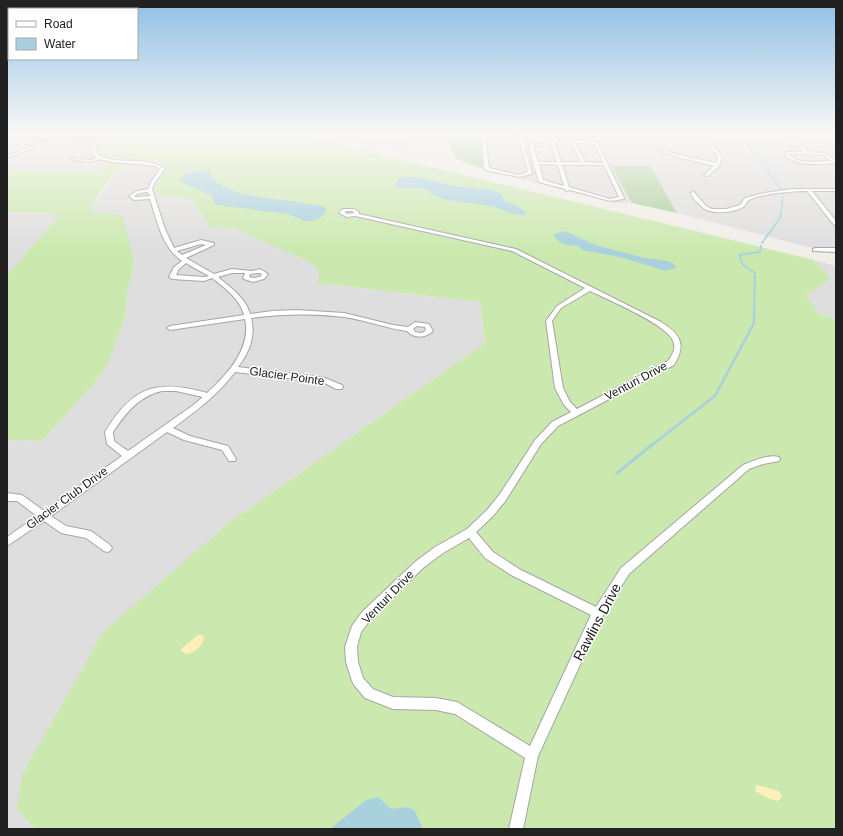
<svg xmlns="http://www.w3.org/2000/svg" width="843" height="836" font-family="Arial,sans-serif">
	<rect width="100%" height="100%" fill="#f1eee8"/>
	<g fill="#dfdede">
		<polygon points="7,134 113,134 102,142 101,155 116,159 97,172 7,170"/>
		<polygon points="448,134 525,136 525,134 705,134 722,153 744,153 739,144 836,145 836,254 677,213 650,166 611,166 632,203 614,203 482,169 481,136"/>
		<polygon points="135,161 162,163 165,168 160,177 157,195 191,199 209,226 234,228 312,263 319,272 318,283 480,302 485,343 230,522 17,810 35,829 7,829 7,440 42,441 96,381 109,360 126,314 127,293 88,211 122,165"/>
		<polygon points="7,212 54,213 56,220 7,275"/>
		<polygon points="814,260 836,266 836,318 819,314 806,295 830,279"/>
	</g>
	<polygon fill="#f1d9d8" points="705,134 836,134 836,145 739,144 744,153 722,153"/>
	<polygon fill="#eadae7" points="321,134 409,134 409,147 403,154"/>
	<path fill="#cbe9af" d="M 113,134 L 295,134 L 814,260 L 831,279 L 806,295 L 819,314 L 836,319 L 836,829 L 35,829 L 17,810 L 22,775 L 103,632 L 230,522 L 485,343 L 480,302 L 318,283 L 319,272 L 312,263 L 234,228 L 209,226 L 191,199 L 157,195 L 155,187 L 165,168 L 162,163 C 120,150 108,181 89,210 L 123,215 L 134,263 L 127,293 L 126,314 L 109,361 L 96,381 L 42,441 L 7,440 L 7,275 L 56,220 L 54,213 L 7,212 L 7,170 L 97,172 L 116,159 L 101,155 L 97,149 Z"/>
	<g fill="#abcf9d">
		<polygon points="448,135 481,135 483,169 457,159 448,142"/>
		<polygon points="611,166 650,166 677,213 632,203"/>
	</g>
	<g fill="#fdf0b9">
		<path d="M 198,635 L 203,635 C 206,644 195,652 187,654 L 180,651 L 182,648 Z"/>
		<polygon points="756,785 779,791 782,797 778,801 770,799 755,791"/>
	</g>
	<g fill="#a9d1dd">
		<polygon points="208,170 211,170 210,176 221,185 242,194 315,205 325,207 327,211 321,217 312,221 305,221 288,214 217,205 214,203 212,196 178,181 184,174"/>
		<path d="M 403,176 L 423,178 L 456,186 L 493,190 L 501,193 L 504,201 L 513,204 L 526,212 L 525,215 C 514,216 506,211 495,207 C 474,201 450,205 430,193 L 430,191 L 426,189 L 394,187 L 400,177 Z"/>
		<path d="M 565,231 L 595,245 L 645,258 L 668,261 L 674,264 L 676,268 L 665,271 L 624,258 L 588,251 L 582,250 L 579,246 C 570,246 556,244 554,234 Z"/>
		<polygon points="379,797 391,809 407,807 415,811 423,829 330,829 366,800"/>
	</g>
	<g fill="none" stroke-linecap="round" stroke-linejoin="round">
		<g stroke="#a9d1dd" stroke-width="1.5">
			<polyline points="782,134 791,144 747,145 782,190"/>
			<polyline points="7,144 40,134"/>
			<polyline points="781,212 784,193"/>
		</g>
		<g stroke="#a9d1dd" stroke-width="2">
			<polyline points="762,243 780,218 781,211"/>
			<polyline points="754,314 755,273 743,265 739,255 760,252 761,246"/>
		</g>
		<polyline stroke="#a9d1dd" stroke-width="2.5" points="652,445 715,396 754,323 754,313"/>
		<polyline stroke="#a9d1dd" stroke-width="3" points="617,473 653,444"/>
		<g stroke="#a5a5a5" stroke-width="2">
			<g id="minor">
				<path d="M 107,134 L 111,134 L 95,148 L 97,154 C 117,167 146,154 165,169 L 155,182 L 152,189 L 165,229 L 174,248 L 201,240 L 214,243 L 214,245 L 186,258 L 214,274 L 232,269 L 252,271 L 260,269 L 268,274 L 264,279 L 253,282 L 244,279 L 243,278 L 245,273 L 232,273 L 218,277 C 230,287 246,298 250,314 L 272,311 L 297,310 L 344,313 L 393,325 L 408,327 L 415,322 L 429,324 L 433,331 C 426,338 414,339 407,331 C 385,328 365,320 344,317 C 313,313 282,314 251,318 C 256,336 249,353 238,367 L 325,378 L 342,385 L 343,387 L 342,389 L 336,389 L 323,382 L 235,372 C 218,395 196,411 173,428 L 190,436 L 228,446 L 236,459 L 235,461 L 229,461 L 222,450 L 184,440 L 167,432 L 51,516 L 66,526 L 91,531 L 110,545 L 112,548 L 110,551 L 107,552 L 104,551 L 86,538 L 61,533 L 44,521 L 7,546 L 7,537 L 37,516 L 17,501 L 7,501 L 7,493 L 22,495 L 44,511 L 122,456 L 107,444 L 105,432 C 133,386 157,379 207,393 C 227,375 252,348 245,319 L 170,330 L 167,328 L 170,326 L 244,315 C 240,299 225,288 212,278 L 204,281 L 172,279 L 169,277 L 174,267 L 182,261 C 162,247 157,221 150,199 L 134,200 L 129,196 L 137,191 L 148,189 L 151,182 L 160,169 L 155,166 L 147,165 L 111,162 L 100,159 L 90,162 L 71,159 L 73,158 L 90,160 L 97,158 L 93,155 L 91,148 L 100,140 L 52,141 L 7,158 L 7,156 L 51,139 L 102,138 ZM 148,192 L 150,196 L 135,197 L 134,196 L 140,193 ZM 201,244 L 206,245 L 182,255 L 177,251 ZM 186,263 L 189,265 L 209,276 L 204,277 L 176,275 L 179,269 ZM 259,273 L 262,274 L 260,277 L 253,278 L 249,277 L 250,274 ZM 417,326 L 425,327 L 426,330 L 422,333 L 415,332 L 413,329 ZM 162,391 L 176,391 L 203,397 L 192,406 L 128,451 L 114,441 L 113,432 C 126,413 139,396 162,391 Z"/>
				<path d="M 567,134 L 571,134 L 574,140 L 597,142 L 624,198 L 624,199 L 610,201 L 570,190 L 566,191 L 565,189 L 539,182 L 533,163 L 529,145 L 531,144 L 552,143 L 555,139 L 570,140 ZM 556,141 L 571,142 L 581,162 L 561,162 L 555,144 ZM 575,143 L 595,144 L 603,163 L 585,162 ZM 551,145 L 557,162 L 538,162 L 533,146 ZM 539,164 L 558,165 L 564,186 L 543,180 ZM 562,165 L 604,165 L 619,197 L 610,199 L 569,187 Z"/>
				<polygon points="700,134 704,134 722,156 719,166 708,176 704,175 714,166 677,157 658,150 660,149 679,155 716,163 718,156"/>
				<path d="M 788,134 L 792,134 L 808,152 L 825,153 L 836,161 L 836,163 C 821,164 796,167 785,155 L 787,152 L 803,152 ZM 789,154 L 823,155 L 831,161 C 818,161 797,165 789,154 Z"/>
				<path d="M 482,135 L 522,136 L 532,174 L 519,177 L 485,170 L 484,167 ZM 485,137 L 519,138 L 528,172 L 519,175 L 489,168 Z"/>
				<path d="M 792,189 L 836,189 L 836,191 L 812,191 L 836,221 L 836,226 L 834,225 L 807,191 C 795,191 758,194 749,200 C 746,202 746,206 743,207 C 734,213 710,215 702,207 C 697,203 693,198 690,193 L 694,192 L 706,206 L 712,209 L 726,209 L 740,205 L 745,198 L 764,193 Z"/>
				<path d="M 343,209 L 354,209 L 359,212 L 359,214 L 516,249 L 661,322 C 680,334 687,344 674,365 L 558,426 L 541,444 L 506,500 L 493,516 L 476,532 L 493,552 L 519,569 L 596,607 L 621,568 L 743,465 C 754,461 768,454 779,457 L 780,459 L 779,461 L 763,464 L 749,469 L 629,574 L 602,617 L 538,756 L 523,829 L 509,829 L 525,758 L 455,714 L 436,710 L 393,709 L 365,698 L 354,685 L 352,681 L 346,662 L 345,647 L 352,626 L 362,612 L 415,562 L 435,547 L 467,529 L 487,510 L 500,494 L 535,440 L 552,422 L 571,412 L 564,405 L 555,388 L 546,321 L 557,306 L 585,288 L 512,251 L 355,216 L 347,217 L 339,213 ZM 346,211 L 353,211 L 354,213 L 348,214 L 345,213 ZM 590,291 C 607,299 665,324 672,339 C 677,347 673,354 668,361 L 577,409 L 570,402 L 563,388 L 552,321 L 561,308 ZM 469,538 L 485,558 L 511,575 L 591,615 L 530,746 L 457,702 L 436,698 L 393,697 L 373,689 L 363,678 L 358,662 L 357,647 L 361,632 L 370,620 L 423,568 L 443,553 Z"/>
				<polygon points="815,248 836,248 836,252 813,251 813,249"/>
			</g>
		</g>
		<use href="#minor" fill="#fff" fill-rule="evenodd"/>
	</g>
	<linearGradient id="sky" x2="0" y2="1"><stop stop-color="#8fc0e4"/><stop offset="0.53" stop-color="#f9f7f5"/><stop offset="1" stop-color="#f9f7f5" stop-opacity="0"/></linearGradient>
	<rect width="843" height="251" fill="url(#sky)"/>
	<g text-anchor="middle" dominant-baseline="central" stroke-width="3" stroke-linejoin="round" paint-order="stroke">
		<g font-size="12" fill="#212121" stroke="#fff">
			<text transform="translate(287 376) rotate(8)">Glacier Pointe</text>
			<text transform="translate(636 381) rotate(-28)">Venturi Drive</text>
			<text transform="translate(67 498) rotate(-36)">Glacier Club Drive</text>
			<text transform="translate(388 597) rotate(-46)">Venturi Drive</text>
		</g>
		<g font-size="14" fill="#212121" stroke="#fff">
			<text transform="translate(597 622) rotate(-62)">Rawlins Drive</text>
		</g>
	</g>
	<rect width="843" height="836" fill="none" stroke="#212121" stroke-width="16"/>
	<rect x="8" y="8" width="130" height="52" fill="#ffffff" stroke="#a6a6a6"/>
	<rect x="16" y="21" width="20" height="6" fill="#ffffff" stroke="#a6a6a6"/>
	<text x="44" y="28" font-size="12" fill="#212121">Road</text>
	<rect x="16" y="38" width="20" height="12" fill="#a9d1dd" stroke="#a6a6a6"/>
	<text x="44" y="48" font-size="12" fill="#212121">Water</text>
</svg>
